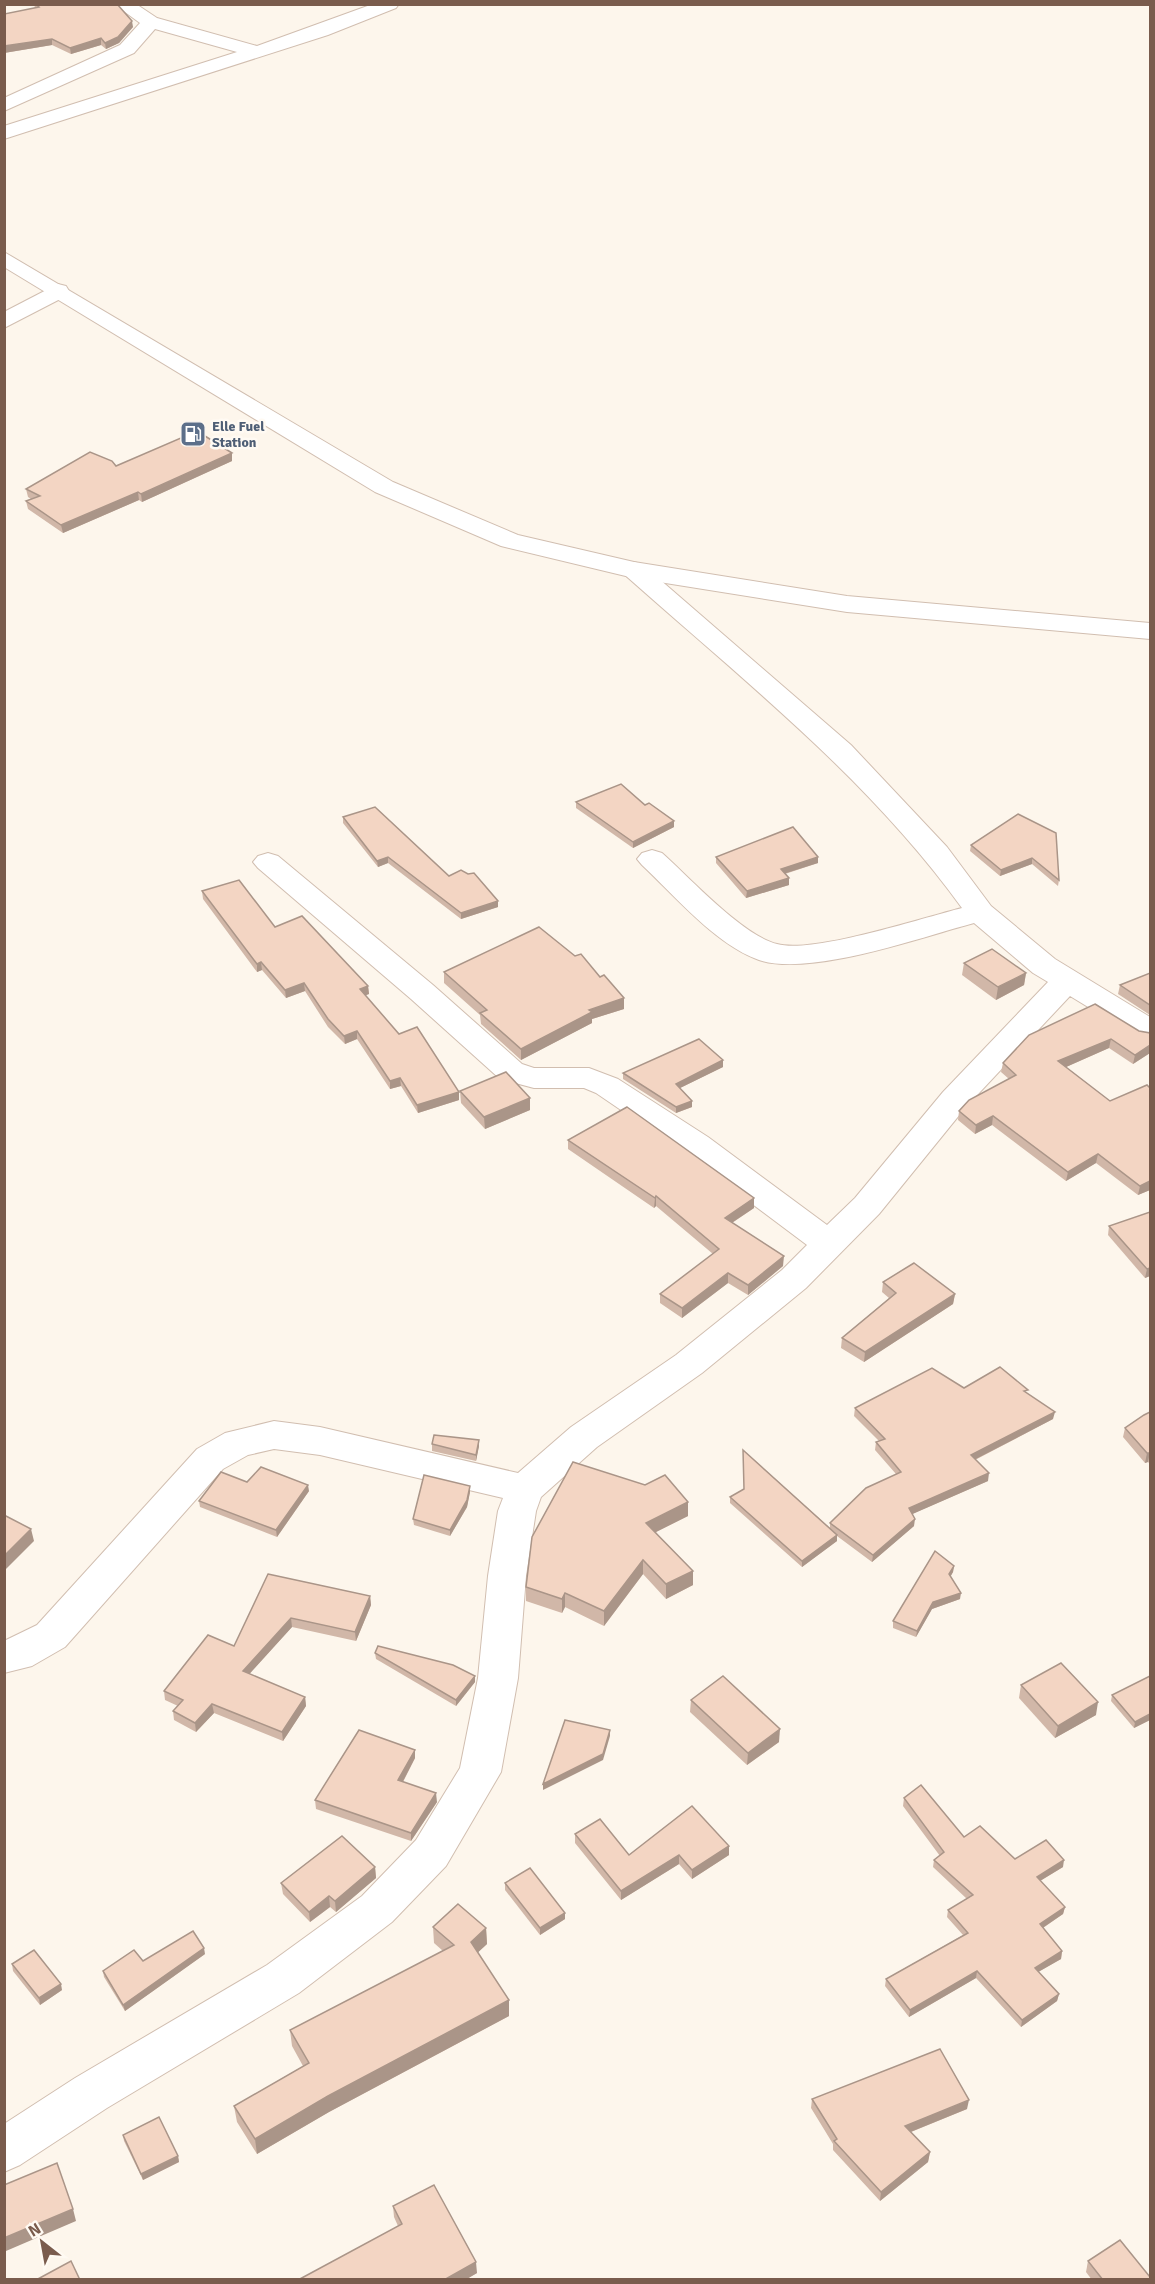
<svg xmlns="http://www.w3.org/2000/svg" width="1155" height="2284" font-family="Signika,sans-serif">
	<rect width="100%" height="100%" fill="#fdf6ec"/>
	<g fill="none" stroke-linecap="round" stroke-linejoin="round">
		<g stroke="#d1beb0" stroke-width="2">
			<g id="minor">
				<polygon points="114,4 136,4 157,18 257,46 373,4 399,4 396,8 328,35 4,139 4,126 237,52 155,29 134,53 4,111 4,98 120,45 140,23"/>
				<polygon points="58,284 66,286 69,291 66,296 4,328 4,312"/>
				<path d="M 634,562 L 643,565 L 851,745 L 947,847 L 991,906 L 1055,959 L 1150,1017 L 1150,1041 L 1139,1038 L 1070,996 L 965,1108 L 879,1214 L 806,1288 L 702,1373 L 597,1447 L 541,1497 L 536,1511 L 526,1576 L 518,1678 L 501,1772 L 446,1866 L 392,1922 L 299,1993 L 107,2108 L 20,2165 L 4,2172 L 4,2124 L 75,2078 L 267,1965 L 362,1896 L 416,1840 L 460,1768 L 478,1678 L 488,1576 L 498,1511 L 503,1498 L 320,1455 L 274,1449 L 248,1455 L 223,1469 L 65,1647 L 32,1666 L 4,1673 L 4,1641 L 37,1625 L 197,1449 L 225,1433 L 274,1421 L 320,1427 L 518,1473 L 571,1427 L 676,1355 L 782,1270 L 807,1245 L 684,1153 L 596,1093 L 584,1088 L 534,1088 L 500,1079 L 411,999 L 258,868 L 253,862 L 258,856 L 268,853 L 278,856 L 433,985 L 522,1064 L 534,1068 L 589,1068 L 618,1079 L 708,1137 L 827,1225 L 855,1198 L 943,1092 L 1048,982 L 1033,973 L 974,923 C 922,937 810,977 759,960 C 716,945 675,896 642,865 L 637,859 L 642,853 L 652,850 L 662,853 C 689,877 743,936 777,944 C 813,954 922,918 962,908 C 869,779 743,680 625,575 L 621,570 L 625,565 Z"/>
			</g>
		</g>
		<g stroke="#d1beb0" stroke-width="2">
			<polygon id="tertiary" points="4,252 393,482 518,535 634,562 847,596 1150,623 1150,639 847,612 634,578 501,546 375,492 4,267"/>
		</g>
		<use href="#minor" fill="#fff" fill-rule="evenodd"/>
		<use href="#tertiary" fill="#fff" fill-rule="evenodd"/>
	</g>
	<g fill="#d1b7a8">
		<polygon points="34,4 117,4 133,27 119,43 106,49 101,45 71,54 52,45 4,53 4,14 35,8"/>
		<polygon points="232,453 232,461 142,502 139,500 63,533 28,509 26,501 31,499 28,497 26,489 116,466"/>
		<polygon points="576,802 645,805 674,821 674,827 633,848 576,808"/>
		<polygon points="1018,814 1059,880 1058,886 1032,864 1000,876 970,851 971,845"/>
		<polygon points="343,817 449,876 498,901 498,907 461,919 388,863 378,867 343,823"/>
		<polygon points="716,857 818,857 818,863 785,874 789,878 789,885 746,898 716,863"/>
		<polygon points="202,891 275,927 368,986 369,994 365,995 399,1034 459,1100 418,1113 401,1086 390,1089 357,1039 345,1044 328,1027 305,991 286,998 262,970 257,972 203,899"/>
		<polygon points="964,963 1026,973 1024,985 996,1000 962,975"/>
		<polygon points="444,972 600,977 624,998 624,1009 592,1019 592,1023 521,1060 481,1024 480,1015 444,983"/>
		<polygon points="1150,973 1150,1015 1118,994 1120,985"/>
		<polygon points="1139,1031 1150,1033 1150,1053 1133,1064 1109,1048 1066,1067 1110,1101 1150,1088 1150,1190 1138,1195 1096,1163 1066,1181 992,1125 975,1134 958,1120 959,1111 1009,1079 1001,1072 1003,1063"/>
		<polygon points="723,1060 723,1067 680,1088 692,1101 692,1107 676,1113 623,1079 623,1073"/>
		<polygon points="460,1091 530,1110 485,1129 461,1103"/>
		<polygon points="568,1140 754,1208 732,1223 783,1266 748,1295 728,1283 682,1318 660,1303 660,1294 713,1254 656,1206 654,1208 568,1149"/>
		<polygon points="1150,1212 1150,1276 1145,1278 1108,1235 1109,1226"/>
		<polygon points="883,1282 955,1294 953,1304 864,1362 841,1348 842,1338 889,1298 882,1292"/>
		<polygon points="964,1388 1027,1393 1053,1419 975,1460 988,1481 912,1514 914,1526 872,1562 837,1536 837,1541 802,1567 730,1503 730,1497 744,1489 743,1450 830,1528 830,1523 896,1474 875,1450 876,1442 879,1441 854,1416 855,1408"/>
		<polygon points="1150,1412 1150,1464 1148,1462 1145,1463 1123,1437 1125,1428"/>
		<polygon points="479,1440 479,1446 476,1461 432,1451 432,1444"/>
		<polygon points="309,1491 277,1537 200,1507 199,1501"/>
		<polygon points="470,1492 467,1507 450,1536 414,1525 413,1519"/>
		<polygon points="688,1502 688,1516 656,1532 693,1585 666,1599 643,1574 604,1626 565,1607 562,1613 526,1601 526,1587"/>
		<polygon points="954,1566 953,1572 950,1577 960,1599 932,1609 916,1637 893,1628 893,1621"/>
		<polygon points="268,1574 370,1596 371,1605 356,1641 292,1627 249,1674 305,1697 306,1706 283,1741 214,1713 196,1732 174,1720 173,1711 178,1706 165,1700 164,1691 234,1646"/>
		<polygon points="375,1653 475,1676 475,1682 456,1706 376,1659"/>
		<polygon points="1150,1676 1150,1720 1134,1728 1111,1701 1112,1695"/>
		<polygon points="1021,1685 1096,1715 1055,1738 1019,1698"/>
		<polygon points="691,1700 779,1742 747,1765 690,1712"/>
		<polygon points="415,1750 415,1758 403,1782 437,1802 411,1841 316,1809 315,1800"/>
		<polygon points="904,1798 964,1837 1015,1859 1063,1867 1040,1881 1065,1907 1063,1914 1043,1928 1062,1951 1061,1959 1038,1972 1059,1994 1057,2001 1021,2027 976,1978 909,2017 885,1986 886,1979 963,1935 947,1917 948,1910 967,1899 933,1867 934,1860 940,1856 903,1806"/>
		<polygon points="575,1834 629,1855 729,1855 692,1879 679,1864 621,1900 575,1843"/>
		<polygon points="375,1867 376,1878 336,1912 330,1907 310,1922 283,1894 281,1883"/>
		<polygon points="505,1883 565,1913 565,1919 540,1935 505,1890"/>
		<polygon points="433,1927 486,1928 487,1944 478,1952 509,2016 329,2112 257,2154 237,2122 234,2106 303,2066 292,2046 290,2030 443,1951 434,1943"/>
		<polygon points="205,1954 125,2011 104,1977 103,1971 143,1961"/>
		<polygon points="12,1964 62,1990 40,2005 13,1971"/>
		<polygon points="812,2099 967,2109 911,2132 930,2152 928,2162 880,2201 833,2150 833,2144 811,2108"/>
		<polygon points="123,2135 178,2156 179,2162 143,2180 124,2141"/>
		<polygon points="393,2206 477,2273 465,2280 298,2280 398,2226 394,2217"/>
		<polygon points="1088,2261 1150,2280 1092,2280 1086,2272"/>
	</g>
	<g fill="#aa9588">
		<polygon points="132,21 133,27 119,43 106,49 105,43"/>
		<polygon points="101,38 101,45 71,54 70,48"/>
		<polygon points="52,39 52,45 4,53 4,46"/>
		<polygon points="232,453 232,461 142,502 141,494"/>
		<polygon points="138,492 139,500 63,533 61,525"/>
		<polygon points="674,821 674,827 633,848 633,842"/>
		<polygon points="388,857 388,863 378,867 377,861"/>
		<polygon points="818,857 818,863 780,875 781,869"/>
		<polygon points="1032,858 1032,864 1000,876 1001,870"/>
		<polygon points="789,878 789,885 746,898 747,891"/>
		<polygon points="498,901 498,907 461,919 461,913"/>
		<polygon points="261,962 262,970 257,972 257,964"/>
		<polygon points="1026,973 1024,985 996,1000 998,987"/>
		<polygon points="304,983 305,991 286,998 285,990"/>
		<polygon points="368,986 369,994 361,997 360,989"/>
		<polygon points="624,998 624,1009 592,1019 592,1023 521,1060 521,1049 589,1010"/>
		<polygon points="357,1031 357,1039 345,1044 344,1036"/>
		<polygon points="1111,1039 1109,1048 1057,1071 1058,1061"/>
		<polygon points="1150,1045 1150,1053 1133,1064 1135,1055"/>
		<polygon points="723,1060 723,1067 676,1090 676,1084"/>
		<polygon points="400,1078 401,1086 390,1089 390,1081"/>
		<polygon points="459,1092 459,1100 418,1113 417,1105"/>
		<polygon points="530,1098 530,1110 485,1129 484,1117"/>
		<polygon points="692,1101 692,1107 676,1113 676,1107"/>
		<polygon points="993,1116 992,1125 975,1134 976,1125"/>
		<polygon points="1098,1154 1096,1163 1066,1181 1068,1172"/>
		<polygon points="1150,1181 1150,1190 1138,1195 1140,1186"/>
		<polygon points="656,1196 656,1206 654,1208 655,1198"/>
		<polygon points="754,1198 754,1208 724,1228 725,1218"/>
		<polygon points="784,1256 783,1266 748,1295 748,1285"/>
		<polygon points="1150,1268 1150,1276 1145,1278 1147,1269"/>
		<polygon points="728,1273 728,1283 682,1318 682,1308"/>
		<polygon points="955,1294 953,1304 864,1362 865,1352"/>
		<polygon points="1055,1412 1053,1419 970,1462 971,1455"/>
		<polygon points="479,1440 479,1446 476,1461 476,1455"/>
		<polygon points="1150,1452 1148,1462 1145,1463 1147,1453"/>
		<polygon points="989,1473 988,1481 908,1516 909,1508"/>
		<polygon points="308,1485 309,1491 277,1537 276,1530"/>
		<polygon points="470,1486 470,1492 467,1507 450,1536 450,1530"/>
		<polygon points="688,1502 688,1516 646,1537 646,1523"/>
		<polygon points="915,1519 914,1526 872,1562 873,1555"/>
		<polygon points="31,1529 34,1541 4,1571 4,1556"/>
		<polygon points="837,1535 837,1541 802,1567 802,1561"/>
		<polygon points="643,1560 643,1574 604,1626 604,1611"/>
		<polygon points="954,1566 953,1572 948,1581 949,1574"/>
		<polygon points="693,1571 693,1585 666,1599 666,1584"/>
		<polygon points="565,1593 565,1607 562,1613 562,1599"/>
		<polygon points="961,1593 960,1599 932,1609 916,1637 917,1631 933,1602"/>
		<polygon points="370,1596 371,1605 356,1641 355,1632"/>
		<polygon points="291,1618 292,1627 244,1680 243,1671"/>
		<polygon points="475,1676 475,1682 456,1706 456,1700"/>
		<polygon points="305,1697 306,1706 283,1741 282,1732"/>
		<polygon points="1098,1702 1096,1715 1055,1738 1058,1726"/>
		<polygon points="212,1704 214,1713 196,1732 195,1723"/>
		<polygon points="1150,1714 1150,1720 1134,1728 1135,1722"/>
		<polygon points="780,1729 779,1742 747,1765 748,1753"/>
		<polygon points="610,1730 610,1736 603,1760 543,1790 543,1784"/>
		<polygon points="415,1750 415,1758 399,1789 398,1780"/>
		<polygon points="436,1793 437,1802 411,1841 411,1833"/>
		<polygon points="729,1846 729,1855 692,1879 692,1870"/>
		<polygon points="679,1855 679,1864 621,1900 621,1891"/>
		<polygon points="1064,1860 1063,1867 1035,1884 1037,1877"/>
		<polygon points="375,1867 376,1878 336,1912 335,1901"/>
		<polygon points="329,1896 330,1907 310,1922 309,1912"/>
		<polygon points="1065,1907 1063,1914 1038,1931 1040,1924"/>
		<polygon points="565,1913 565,1919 540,1935 540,1928"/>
		<polygon points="486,1928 487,1944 472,1958 471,1942"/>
		<polygon points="204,1948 205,1954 125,2011 123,2005"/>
		<polygon points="1062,1951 1061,1959 1033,1975 1035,1968"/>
		<polygon points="977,1971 976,1978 909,2017 910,2010"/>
		<polygon points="61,1984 62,1990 40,2005 39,1998"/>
		<polygon points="1059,1994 1057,2001 1021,2027 1022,2020"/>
		<polygon points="509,2000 509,2016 329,2112 257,2154 255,2139 328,2096"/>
		<polygon points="969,2100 967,2109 903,2135 905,2126"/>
		<polygon points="930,2152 928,2162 880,2201 881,2192"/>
		<polygon points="178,2156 179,2162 143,2180 141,2174"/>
		<polygon points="73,2209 76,2221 6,2251 4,2246 4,2238"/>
		<polygon points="476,2262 477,2273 465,2280 444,2280"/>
	</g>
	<g fill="#f3d5c3" stroke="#aa9588" stroke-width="1.5">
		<polygon points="36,4 117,4 132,21 118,37 105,43 101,38 70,48 52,39 4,46 4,14 39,7"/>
		<polygon points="197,431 232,453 141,494 138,492 61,525 26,501 40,496 26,489 90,452 112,461 116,466"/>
		<polygon points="621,784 645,805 649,803 674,821 633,842 576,802"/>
		<polygon points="375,807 449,876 461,870 468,874 474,873 498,901 461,913 388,857 377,861 343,817"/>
		<polygon points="1018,814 1056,833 1059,880 1032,858 1001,870 971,845"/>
		<polygon points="793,827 818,857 781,869 789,878 747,891 716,857"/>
		<polygon points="239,880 275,927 302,916 368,986 360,989 399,1034 417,1027 459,1092 417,1105 400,1078 390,1081 357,1031 344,1036 328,1019 304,983 285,990 261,962 257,964 202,891"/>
		<polygon points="539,927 575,956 581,954 600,977 604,975 624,998 589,1010 592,1012 521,1049 480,1013 487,1010 444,972"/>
		<polygon points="992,949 1026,973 998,987 964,963"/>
		<polygon points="1150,973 1150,1005 1120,985"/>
		<polygon points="1095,1004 1139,1031 1150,1033 1150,1045 1135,1055 1111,1039 1058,1061 1110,1101 1147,1085 1150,1088 1150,1181 1140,1186 1098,1154 1068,1172 993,1116 976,1125 959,1111 969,1100 1016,1075 1003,1063 1029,1035"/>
		<polygon points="699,1039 723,1060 676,1084 692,1101 676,1107 623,1073"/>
		<polygon points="506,1072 530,1098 484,1117 460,1091"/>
		<polygon points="627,1107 754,1198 725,1218 784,1256 748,1285 728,1273 682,1308 660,1294 719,1249 656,1196 655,1198 568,1140"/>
		<polygon points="1150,1212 1150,1268 1147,1269 1109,1226"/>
		<polygon points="914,1263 955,1294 865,1352 842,1338 896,1293 883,1282"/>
		<polygon points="1000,1367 1028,1390 1024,1391 1055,1412 971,1455 989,1473 909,1508 915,1519 873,1555 830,1523 866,1488 901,1472 876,1442 885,1439 855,1408 932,1368 964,1388"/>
		<polygon points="1150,1412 1150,1453 1147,1453 1125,1428 1144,1415"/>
		<polygon points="434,1435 479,1440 476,1455 432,1444"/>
		<polygon points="743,1450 837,1535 802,1561 730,1497 744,1489"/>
		<polygon points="573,1462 645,1485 665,1475 688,1502 646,1523 693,1571 666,1584 643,1560 604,1611 565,1593 562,1599 526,1587 532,1537"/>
		<polygon points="261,1467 308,1485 276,1530 199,1501 221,1472 247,1482"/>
		<polygon points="424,1475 470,1486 467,1500 450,1530 413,1519"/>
		<polygon points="4,1515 31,1529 4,1556"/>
		<polygon points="935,1551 954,1566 949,1574 961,1593 933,1602 917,1631 893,1621"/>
		<polygon points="268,1574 370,1596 355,1632 291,1618 243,1671 305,1697 282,1732 212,1704 195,1723 173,1711 183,1700 164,1691 208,1635 234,1646"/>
		<polygon points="378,1646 453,1665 475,1676 456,1700 375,1653"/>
		<polygon points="1061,1663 1098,1702 1058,1726 1021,1685"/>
		<polygon points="723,1676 780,1729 748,1753 691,1700"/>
		<polygon points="1150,1676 1150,1714 1135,1722 1112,1695"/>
		<polygon points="565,1720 610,1730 603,1754 543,1784"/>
		<polygon points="359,1730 415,1750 398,1780 436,1793 411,1833 315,1800"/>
		<polygon points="921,1785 964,1837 980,1826 1015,1859 1046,1840 1064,1860 1037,1877 1065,1907 1040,1924 1062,1951 1035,1968 1059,1994 1022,2020 977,1971 910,2010 886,1979 968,1933 948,1910 973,1895 934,1860 944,1852 904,1798"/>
		<polygon points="692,1806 729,1846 692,1870 679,1855 621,1891 575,1834 600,1819 629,1855"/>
		<polygon points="342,1836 375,1867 335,1901 329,1896 309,1912 281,1883"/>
		<polygon points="530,1868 565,1913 540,1928 505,1883"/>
		<polygon points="458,1904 486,1928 471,1942 509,2000 328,2096 255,2139 234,2106 309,2063 290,2030 454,1945 433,1927"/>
		<polygon points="193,1931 204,1948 123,2005 103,1971 134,1950 143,1961"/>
		<polygon points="34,1950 61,1984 39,1998 12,1964"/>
		<polygon points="940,2049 969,2100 905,2126 930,2152 881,2192 834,2141 837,2139 812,2099"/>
		<polygon points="159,2117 178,2156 141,2174 123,2135"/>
		<polygon points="57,2163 73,2209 4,2238 4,2185"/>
		<polygon points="434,2185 476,2262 444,2280 298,2280 402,2224 393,2206"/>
		<polygon points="1120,2240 1150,2277 1150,2280 1103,2280 1088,2261"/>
		<polygon points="71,2261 80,2280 36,2280"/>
	</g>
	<defs>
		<g id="fuel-square" transform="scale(1.35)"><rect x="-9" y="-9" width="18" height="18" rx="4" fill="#5c6f8a" stroke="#fffaf3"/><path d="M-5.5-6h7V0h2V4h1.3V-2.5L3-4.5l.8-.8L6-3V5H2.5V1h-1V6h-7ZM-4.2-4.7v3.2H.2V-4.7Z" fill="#fff"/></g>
	</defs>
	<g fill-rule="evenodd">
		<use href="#fuel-square" x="193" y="434"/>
	</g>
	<g text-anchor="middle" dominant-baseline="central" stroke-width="5" stroke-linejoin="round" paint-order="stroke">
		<g font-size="14" font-weight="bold" fill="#4e5e75" stroke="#fffaf3" text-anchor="start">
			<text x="212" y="426">Elle Fuel<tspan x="212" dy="16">Station</tspan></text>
		</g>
	</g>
	<rect width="1155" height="2284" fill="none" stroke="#7a5c4d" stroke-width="12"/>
	<g transform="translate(42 2242) rotate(329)" stroke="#fffaf3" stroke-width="4.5" paint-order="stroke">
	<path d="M0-4.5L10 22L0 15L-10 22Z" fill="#7a5c4d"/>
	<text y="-9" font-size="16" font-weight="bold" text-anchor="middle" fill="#7a5c4d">N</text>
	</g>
</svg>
